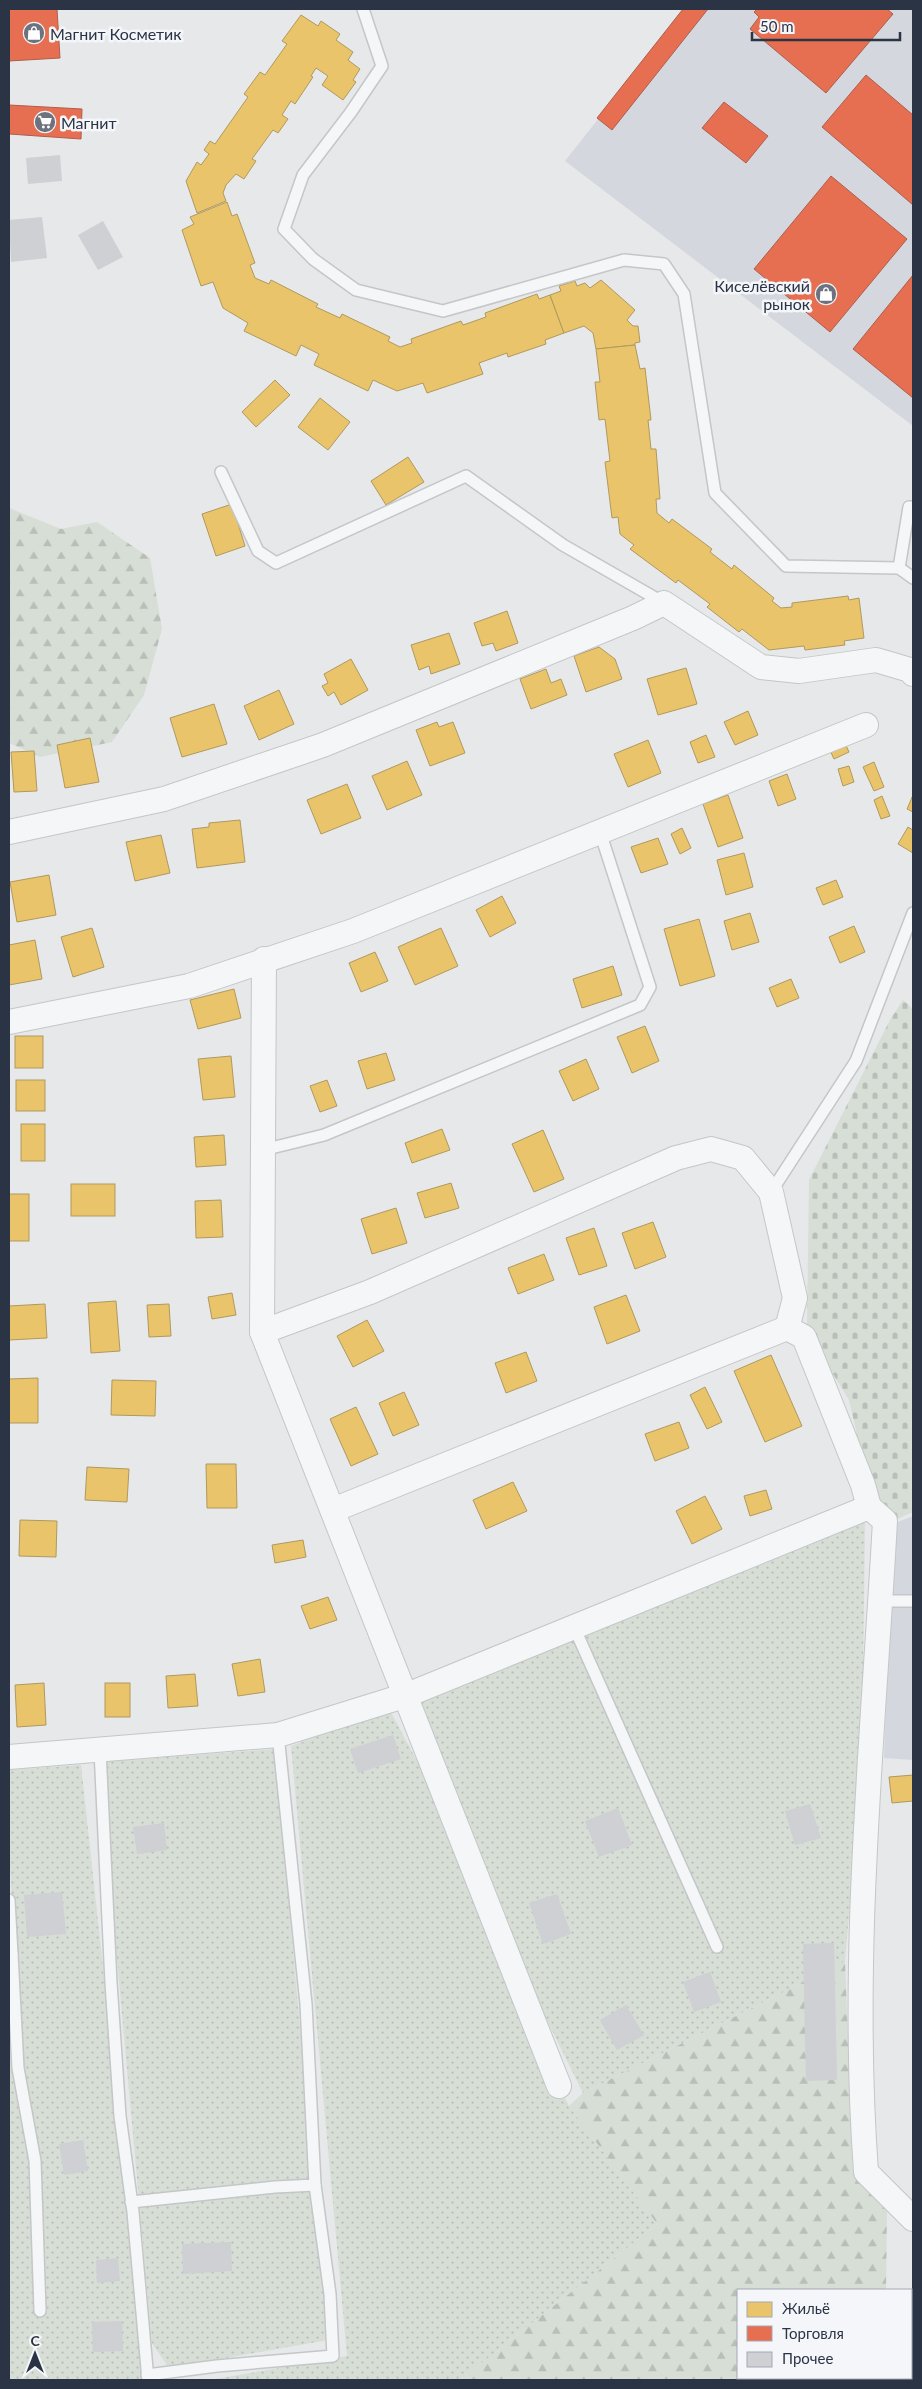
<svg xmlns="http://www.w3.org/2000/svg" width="922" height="2389" font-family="Lato,sans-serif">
	<defs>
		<pattern id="forest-firs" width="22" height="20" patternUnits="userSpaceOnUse" patternTransform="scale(1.25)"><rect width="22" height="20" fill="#d6ded6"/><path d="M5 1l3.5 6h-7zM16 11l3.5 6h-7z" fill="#b8bfb9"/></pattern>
		<pattern id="cemetery-stones" width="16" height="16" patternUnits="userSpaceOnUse" patternTransform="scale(1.25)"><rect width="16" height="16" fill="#d6ded6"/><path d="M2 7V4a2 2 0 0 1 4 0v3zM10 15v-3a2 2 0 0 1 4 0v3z" fill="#b8bfb9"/></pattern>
		<pattern id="garden-dots" width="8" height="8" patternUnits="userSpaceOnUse" patternTransform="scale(1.25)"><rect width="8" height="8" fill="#d6ded6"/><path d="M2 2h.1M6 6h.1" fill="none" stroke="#b8bfb9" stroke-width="1.8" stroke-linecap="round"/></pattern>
	</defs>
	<rect width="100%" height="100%" fill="#e6e8ea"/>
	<g fill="#d4d7dd">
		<polygon points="685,9 913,9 913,426 565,161"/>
		<polygon points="913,1516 913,1760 884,1758 893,1524"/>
	</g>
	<g fill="url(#forest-firs)">
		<polygon points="9,508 61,529 97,522 150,558 162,629 144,695 112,742 40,757 9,743"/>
		<polygon points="845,1961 853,2172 887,2204 886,2290 738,2290 738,2378 886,2378 886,2380 460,2380 657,2224 569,2106 583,2093"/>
	</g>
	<polygon fill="url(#cemetery-stones)" points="903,1000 913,1009 913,1512 895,1520 870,1491 849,1400 807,1332 809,1180 890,1020"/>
	<g fill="url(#garden-dots)">
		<polygon points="865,1522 862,1760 845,1961 583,2093 531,1988 407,1703 591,1624"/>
		<polygon points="389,1709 424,1774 510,1986 569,2106 657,2224 460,2380 210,2380 347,2356 291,1746"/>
		<polygon points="275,1749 328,2340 169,2368 152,2343 99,1762"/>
		<polygon points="81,1765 121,2133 143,2380 9,2380 9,1962 15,1960 9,1847 9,1770"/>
	</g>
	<g fill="#e9c46a" stroke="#b0995f">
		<polygon points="301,15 318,26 321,21 340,34 336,40 353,52 348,60 360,69 353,80 356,82 343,100 322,85 328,76 316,68 311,76 313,77 295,104 291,101 282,115 288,119 278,133 273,130 252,159 256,161 244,179 236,174 226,185 223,193 226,201 197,213 186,181 197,162 201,165 209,154 204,150 210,141 215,144 248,97 244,94 260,72 265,75 287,44 282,41"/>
		<polygon points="227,202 232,216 237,214 255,263 250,265 255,278 269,284 271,280 318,304 316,307 340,318 342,314 390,337 388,341 400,347 412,343 411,339 461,321 463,325 486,317 485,313 537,294 539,299 550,295 564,333 545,340 546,344 508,357 507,353 479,363 483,374 427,393 423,383 397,391 373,380 368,391 314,365 319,354 301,345 296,356 244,331 248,323 223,308 213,282 201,286 182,230 194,224 190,217"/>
		<polygon points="601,280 635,310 627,320 633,326 638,326 640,342 635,343 635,345 596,349 593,333 584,326 564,333 550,295 561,291 559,286 575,281 577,286 585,283 590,288"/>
		<polygon points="635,345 640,369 645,368 651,420 648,420 651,449 656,449 660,499 656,499 657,513 669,523 672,519 712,549 710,552 732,569 734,565 774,598 772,601 781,608 792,607 792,603 848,596 849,600 859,598 864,638 844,641 845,645 805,650 804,646 769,650 742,629 739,632 707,607 710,604 678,580 676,583 630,549 634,545 620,534 618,517 612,518 605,462 610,461 605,419 599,420 595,382 600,382 596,349"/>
		<polygon points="275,380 290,395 256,427 242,412"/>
		<polygon points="320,398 350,422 328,450 298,427"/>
		<polygon points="408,457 424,482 386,505 371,481"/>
		<polygon points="232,504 245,546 216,556 202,514"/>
		<polygon points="507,611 518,643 496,651 493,643 482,646 474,623"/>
		<polygon points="449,633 460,664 431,674 429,666 419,670 411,645"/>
		<polygon points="599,647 615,659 622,679 586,692 574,656"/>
		<polygon points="351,659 368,690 341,705 334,692 328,696 322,686 328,683 324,674"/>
		<polygon points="686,668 697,704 658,715 647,679"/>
		<polygon points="546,669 551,683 561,679 567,695 531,709 520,679"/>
		<polygon points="279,690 294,724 259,740 244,706"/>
		<polygon points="214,704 227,744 182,757 170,718"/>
		<polygon points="748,711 758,735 735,745 724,722"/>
		<polygon points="437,722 439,727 453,722 465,753 430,766 416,730"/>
		<polygon points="706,735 715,757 698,763 690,742"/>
		<polygon points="90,738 99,782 65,788 57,745"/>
		<polygon points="843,739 849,752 834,759 828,746"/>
		<polygon points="648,740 661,773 628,787 614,754"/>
		<polygon points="34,751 37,791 14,792 11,752"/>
		<polygon points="407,761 422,795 387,810 372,776"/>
		<polygon points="874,762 884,787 874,791 863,767"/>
		<polygon points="849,766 854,782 843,786 838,769"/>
		<polygon points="787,774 796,799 778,806 769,781"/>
		<polygon points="347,784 361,818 321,834 307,800"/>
		<polygon points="728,795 743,838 718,847 703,804"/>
		<polygon points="913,795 913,812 907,809"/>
		<polygon points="882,796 890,816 881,819 874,800"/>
		<polygon points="240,820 245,862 197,868 192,829 209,827 209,823"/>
		<polygon points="908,827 913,830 913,853 898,844"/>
		<polygon points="682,828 691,848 680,854 671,834"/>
		<polygon points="161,835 170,873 135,881 126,842"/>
		<polygon points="658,838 668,864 641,873 631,847"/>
		<polygon points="744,853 753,887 726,895 717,860"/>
		<polygon points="49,875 56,915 17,922 10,882"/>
		<polygon points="836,880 843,897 823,905 816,888"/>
		<polygon points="502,896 516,923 490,937 476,910"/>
		<polygon points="750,913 759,942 732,950 724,921"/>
		<polygon points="699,919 715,976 680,986 664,929"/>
		<polygon points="854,926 865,952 840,963 829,937"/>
		<polygon points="92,928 104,967 73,977 61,937"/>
		<polygon points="441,928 458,966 415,985 398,947"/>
		<polygon points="35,940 42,979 9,985 9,945"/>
		<polygon points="375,952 388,981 361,992 349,963"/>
		<polygon points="613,966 622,995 582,1008 573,979"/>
		<polygon points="791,979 799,998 777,1007 769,988"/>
		<polygon points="234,989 241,1018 198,1029 190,1000"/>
		<polygon points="645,1026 659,1061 632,1073 617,1037"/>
		<rect x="15" y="1036" width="28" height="32"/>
		<polygon points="386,1053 395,1080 367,1089 358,1061"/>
		<polygon points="231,1056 235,1097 203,1100 198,1059"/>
		<polygon points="586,1059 599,1089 573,1101 559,1071"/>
		<rect x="16" y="1080" width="29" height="31"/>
		<polygon points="327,1080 337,1106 320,1112 310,1086"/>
		<rect x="21" y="1124" width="24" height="37"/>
		<polygon points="442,1129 450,1150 412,1163 405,1143"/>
		<polygon points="543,1130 564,1179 534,1192 512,1144"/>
		<polygon points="224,1135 226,1165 196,1167 194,1137"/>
		<polygon points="451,1183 459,1208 425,1218 417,1193"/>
		<rect x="71" y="1184" width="44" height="32"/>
		<rect x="9" y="1194" width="20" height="47"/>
		<polygon points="221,1200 223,1237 196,1238 195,1201"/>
		<polygon points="396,1208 407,1243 372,1254 361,1219"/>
		<polygon points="653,1222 666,1257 635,1269 622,1233"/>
		<polygon points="594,1228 607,1266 579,1275 566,1238"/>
		<polygon points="544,1254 554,1280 518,1294 508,1268"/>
		<polygon points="232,1293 236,1315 212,1319 208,1297"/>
		<polygon points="626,1295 640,1331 607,1344 594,1307"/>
		<polygon points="116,1301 120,1351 91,1353 88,1303"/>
		<polygon points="45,1304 47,1338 9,1340 9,1306"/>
		<polygon points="169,1304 171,1336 149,1337 147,1305"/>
		<polygon points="367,1320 384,1351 353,1367 337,1336"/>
		<polygon points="526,1352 537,1381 506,1393 495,1363"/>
		<polygon points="771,1355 802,1426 765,1442 734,1371"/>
		<polygon points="38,1378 38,1423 9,1423 9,1379"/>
		<polygon points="112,1380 156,1381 155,1416 111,1415"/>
		<polygon points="705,1387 722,1422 707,1429 690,1395"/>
		<polygon points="404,1392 419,1425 393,1436 379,1403"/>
		<polygon points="356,1407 378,1454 351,1466 330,1419"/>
		<polygon points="679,1422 689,1448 655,1461 645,1434"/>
		<polygon points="206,1464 236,1464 237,1508 207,1508"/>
		<polygon points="87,1467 129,1469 127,1502 85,1500"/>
		<polygon points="513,1482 527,1511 486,1529 473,1500"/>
		<polygon points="766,1490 772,1509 750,1516 744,1496"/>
		<polygon points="705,1496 722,1529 692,1544 676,1511"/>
		<polygon points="20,1520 57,1521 56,1557 19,1556"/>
		<polygon points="303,1540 306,1557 275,1563 272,1545"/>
		<polygon points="328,1597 337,1620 310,1629 301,1606"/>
		<polygon points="260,1659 265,1692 238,1696 232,1664"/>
		<polygon points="195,1674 198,1706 168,1708 166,1676"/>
		<polygon points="44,1683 46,1725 17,1727 15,1685"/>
		<rect x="105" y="1683" width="25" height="34"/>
		<polygon points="913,1775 913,1801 892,1803 889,1777"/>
	</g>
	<g fill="#e76f51" stroke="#af5d4d">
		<polygon points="9,9 57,9 60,58 9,61"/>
		<polygon points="683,9 708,9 612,130 597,118"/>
		<polygon points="757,9 887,9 893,14 826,93 750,29 759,17 754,12"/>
		<polygon points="866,75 913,115 913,205 822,127"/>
		<polygon points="724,102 768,136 746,163 702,128"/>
		<polygon points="9,105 82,109 81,139 9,134"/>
		<polygon points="831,176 907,239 830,332 754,269"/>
		<polygon points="913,275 913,398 853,349"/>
	</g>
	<g fill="#ced0d3">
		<polygon points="60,155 62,181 28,184 26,158"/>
		<polygon points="42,217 47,258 11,262 9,220"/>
		<polygon points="103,221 123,257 98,270 78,235"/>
		<polygon points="393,1735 401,1759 358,1773 350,1749"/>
		<polygon points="810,1804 821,1838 795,1845 785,1811"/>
		<polygon points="618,1808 632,1845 599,1857 585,1821"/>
		<polygon points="164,1823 167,1850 137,1854 133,1827"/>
		<polygon points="62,1892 66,1934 27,1937 24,1895"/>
		<polygon points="557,1894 571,1934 543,1944 529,1903"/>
		<polygon points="834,1943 837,2080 806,2081 803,1944"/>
		<polygon points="710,1972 721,2002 694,2012 683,1982"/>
		<polygon points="626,2005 644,2035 617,2050 600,2020"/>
		<polygon points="83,2140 88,2171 64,2175 59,2144"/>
		<polygon points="231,2242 232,2271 183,2274 182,2244"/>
		<polygon points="118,2258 120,2281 97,2283 96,2260"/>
		<polygon points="122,2321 123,2351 93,2352 92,2322"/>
	</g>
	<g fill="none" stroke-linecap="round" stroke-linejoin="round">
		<g stroke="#c4c6c8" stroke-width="14">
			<g id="lane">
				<polyline points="363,9 382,66 351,112 303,175 284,229 313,259 356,290 443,311 624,260 664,264 684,294 715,493 786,566 899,568 913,578"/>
				<polyline points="221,472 258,551 276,563 466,476 563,545 664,603"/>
				<polyline points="899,568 909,507 913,507"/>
				<polyline points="263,1150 324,1135 640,1005 650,987 600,832"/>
				<polyline points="771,1192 856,1061 913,913"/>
				<polyline points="881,1601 913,1601"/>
				<polyline points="574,1627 717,1947"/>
				<polyline points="100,1750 111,1983 120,2116 133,2212 148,2380"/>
				<polyline points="9,1900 12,1954 9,1955"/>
				<polyline points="12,1954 18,2068 35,2161 40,2311"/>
				<polyline points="131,2202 275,2187 315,2185 306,2004 278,1735"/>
				<polyline points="147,2375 217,2366 333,2356 330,2294 315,2185"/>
			</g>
		</g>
		<g stroke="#c4c6c8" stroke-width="26">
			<g id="street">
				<polyline points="9,832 164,799 323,745 633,618 664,603 761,667 799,671 876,660 910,670 913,674"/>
				<polyline points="264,959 262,1332 559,2086"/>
				<polyline points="9,1022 189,986 353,931 866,725"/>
				<polyline points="787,1328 804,1337 863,1485 869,1507"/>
				<polyline points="262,1332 370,1292 676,1158 711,1149 743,1158 771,1192 795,1298 787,1328"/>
				<polyline points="333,1510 787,1328"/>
				<path d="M 9,1757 L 278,1735 L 407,1695 L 869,1507 L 885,1521 C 873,1738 850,1955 866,2172 L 913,2219"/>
			</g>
		</g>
		<use href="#lane" stroke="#f5f6f7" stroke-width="11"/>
		<use href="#street" stroke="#f5f6f7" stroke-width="24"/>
	</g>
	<defs>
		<g id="shop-disc" transform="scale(1.125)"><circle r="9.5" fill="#6c737f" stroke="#f4f6f9"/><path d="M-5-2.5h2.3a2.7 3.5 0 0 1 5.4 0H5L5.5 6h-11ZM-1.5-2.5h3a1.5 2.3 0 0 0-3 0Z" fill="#fff"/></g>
		<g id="supermarket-disc" transform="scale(1.125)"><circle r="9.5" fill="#6c737f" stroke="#f4f6f9"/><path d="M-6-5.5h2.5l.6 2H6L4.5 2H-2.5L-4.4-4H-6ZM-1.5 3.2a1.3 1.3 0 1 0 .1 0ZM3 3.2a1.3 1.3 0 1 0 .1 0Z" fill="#fff"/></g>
	</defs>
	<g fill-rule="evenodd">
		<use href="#shop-disc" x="34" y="33"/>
		<use href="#supermarket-disc" x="45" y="122"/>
		<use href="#shop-disc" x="826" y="294"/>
	</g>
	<g text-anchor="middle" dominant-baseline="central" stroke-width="5" stroke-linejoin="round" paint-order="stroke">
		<g font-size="16" fill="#2b3445" stroke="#f4f6f9" text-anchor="start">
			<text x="50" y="33">Магнит Косметик</text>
			<text x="61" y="122">Магнит</text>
			<text x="810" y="285" text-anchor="end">Киселёвский<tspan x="810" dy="18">рынок</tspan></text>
		</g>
	</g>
	<rect width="922" height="2389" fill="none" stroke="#2b3445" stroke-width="20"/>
	<rect x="737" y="2289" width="175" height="90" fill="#f4f6f9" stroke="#a4a8b1"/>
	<rect x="747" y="2302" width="25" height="15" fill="#e9c46a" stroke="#a4a8b1"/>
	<text x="782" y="2314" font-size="15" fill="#2b3445">Жильё</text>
	<rect x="747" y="2326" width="25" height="15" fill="#e76f51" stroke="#a4a8b1"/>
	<text x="782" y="2339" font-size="15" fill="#2b3445">Торговля</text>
	<rect x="747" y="2352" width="25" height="15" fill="#ced0d3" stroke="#a4a8b1"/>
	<text x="782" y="2364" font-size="15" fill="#2b3445">Прочее</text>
	<g transform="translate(35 2354)" stroke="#f4f6f9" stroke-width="4" paint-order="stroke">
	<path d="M0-4L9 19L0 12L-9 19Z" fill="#2b3445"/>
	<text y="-8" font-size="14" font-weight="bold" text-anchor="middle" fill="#2b3445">С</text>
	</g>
	<path d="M752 32v8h148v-8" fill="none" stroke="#2b3445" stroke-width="2.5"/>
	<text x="760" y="32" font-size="15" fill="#2b3445" stroke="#f4f6f9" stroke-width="4" paint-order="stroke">50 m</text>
</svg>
